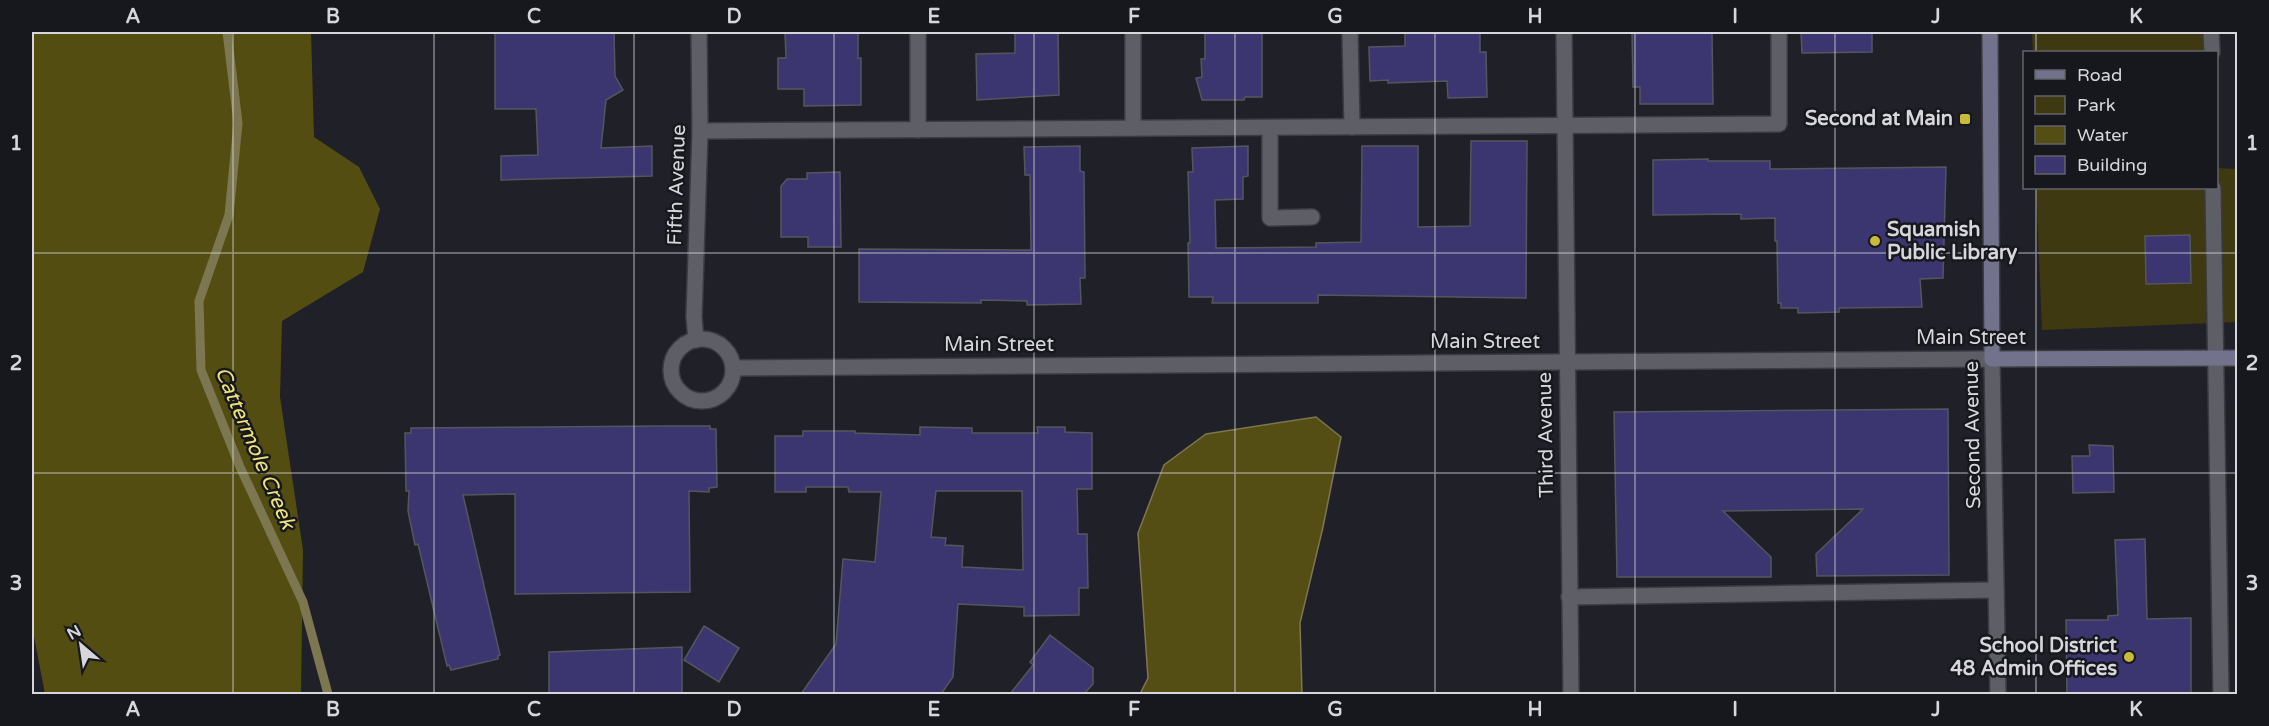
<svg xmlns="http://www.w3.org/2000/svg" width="2269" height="726" font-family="'Varela Round',sans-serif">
	<rect width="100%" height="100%" fill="#202028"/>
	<g fill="#3e3910">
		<polygon points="2032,32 2204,32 2204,52 2033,52"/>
		<polygon points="2217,168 2237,169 2237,322 2042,330 2036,188 2216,188"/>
	</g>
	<polygon fill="#534d12" points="32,32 311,32 314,137 359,167 380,209 363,272 282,321 280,397 303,550 301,694 45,694 32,626"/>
	<polygon fill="#554e14" stroke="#7c7750" stroke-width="1.5" points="1316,417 1341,437 1323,527 1300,623 1302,694 1140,694 1148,678 1138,533 1164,465 1206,434"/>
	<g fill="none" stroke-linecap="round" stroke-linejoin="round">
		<polyline stroke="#7c7750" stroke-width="9" points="227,32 238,123 229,215 199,301 201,370 240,467 303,602 328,694"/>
	</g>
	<g fill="#3b366f" stroke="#55555f" stroke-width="1.5" fill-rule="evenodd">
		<polygon points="495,32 614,32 615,76 623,90 606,100 601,148 652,146 652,176 501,180 501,156 538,155 536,109 495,109"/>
		<polygon points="785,32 858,32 858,58 861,58 861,105 804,106 804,89 778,89 778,58 786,58"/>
		<polygon points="1015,32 1058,32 1059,95 977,100 976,54 1015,53"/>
		<polygon points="1205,32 1262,32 1262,97 1245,97 1244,100 1202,100 1196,78 1202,77 1201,59 1205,59"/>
		<polygon points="1405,32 1480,32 1480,52 1486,52 1487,97 1448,98 1447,81 1388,83 1388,80 1370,81 1369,47 1405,46"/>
		<polygon points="1632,32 1712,32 1713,104 1640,104 1640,87 1633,87"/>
		<polygon points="1801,32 1872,32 1872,52 1802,53"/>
		<polygon points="1471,141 1527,141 1526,298 1318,295 1318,303 1212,303 1213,297 1189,297 1188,243 1190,243 1188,172 1193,172 1192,148 1248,146 1248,176 1243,177 1243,199 1215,200 1216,248 1316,247 1316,243 1361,242 1362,146 1418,146 1418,227 1470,226"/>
		<polygon points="1080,146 1080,171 1084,172 1085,278 1080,278 1081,304 1027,305 1027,301 981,300 981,303 859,302 859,249 1031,250 1030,175 1025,175 1024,147"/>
		<polygon points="1708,159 1708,161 1770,161 1770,169 1946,167 1943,278 1920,279 1922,307 1839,308 1839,312 1798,313 1798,308 1781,308 1781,303 1778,303 1777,241 1775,241 1775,218 1741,219 1741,214 1653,215 1653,160"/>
		<polygon points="840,172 841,247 808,247 808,237 781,237 781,186 787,179 807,179 807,173"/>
		<polygon points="2190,235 2191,283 2146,284 2145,236"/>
		<polygon points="1948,409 1949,575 1817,576 1816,554 1863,509 1723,511 1771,557 1771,577 1617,577 1614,412"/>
		<polygon points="662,426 710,426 710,429 716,429 717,487 709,488 709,492 689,491 690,592 515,594 515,494 463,495 500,655 498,656 498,659 451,670 449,665 447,666 418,544 415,545 408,511 409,491 406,491 405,433 411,433 411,428"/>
		<path d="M 920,427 L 972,428 L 972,433 L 1038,433 L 1037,427 L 1065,427 L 1065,432 L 1092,433 L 1092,489 L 1077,489 L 1078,534 L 1087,534 L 1088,588 L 1079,588 L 1079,615 L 1024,616 L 1024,607 L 958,604 L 953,677 L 941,694 L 801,694 L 836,644 L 843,559 L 875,562 L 881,492 L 849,492 L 848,487 L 806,487 L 806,492 L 775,492 L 775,436 L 803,436 L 803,431 L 855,431 L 855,433 L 920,435 ZM 936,491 L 1022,491 L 1023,570 L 962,567 L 963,546 L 945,545 L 946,538 L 931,537 Z"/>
		<polygon points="2089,445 2113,446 2114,492 2073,493 2072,456 2090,456"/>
		<polygon points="2145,539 2147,619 2191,618 2191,694 2067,694 2066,620 2108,620 2108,616 2118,615 2115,540"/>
		<polygon points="704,626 739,648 719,682 684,660"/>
		<polygon points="1050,635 1093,668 1093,684 1084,694 1010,694 1033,665 1030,662"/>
		<polygon points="682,647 682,694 549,694 549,652"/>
	</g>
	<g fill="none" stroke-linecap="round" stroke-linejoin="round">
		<g stroke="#3b3b41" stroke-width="18">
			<g id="lane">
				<polyline points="918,32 918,130"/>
				<polyline points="1350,32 1352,127"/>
				<polyline points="2211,32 2212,52"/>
				<polyline points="1270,128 1270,218 1312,217"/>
				<polyline points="700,131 1779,124 1779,32"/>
				<polyline points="2213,188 2221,694"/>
				<polyline points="1569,597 1996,590"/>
			</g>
		</g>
		<g stroke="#3b3b41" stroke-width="18">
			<g id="street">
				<polyline points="1133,32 1133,128"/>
				<polyline points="1564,32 1571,694"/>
				<circle cx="702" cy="370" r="31"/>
				<polyline points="696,340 694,317 700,131 699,32"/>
				<polyline points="733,368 1992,359 1998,694"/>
			</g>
		</g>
		<g stroke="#3b3b41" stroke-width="18">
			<polyline id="secondary" points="1990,32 1992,359 2238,358"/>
		</g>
		<use href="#lane" stroke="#5e5e67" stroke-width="15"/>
		<use href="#street" stroke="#5e5e67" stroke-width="15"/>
		<use href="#secondary" stroke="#72728c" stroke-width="15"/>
	</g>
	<path fill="none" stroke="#d6d6db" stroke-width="1.5" stroke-opacity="0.55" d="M 233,32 L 233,694M 434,32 L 434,694M 634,32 L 634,694M 834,32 L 834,694M 1034,32 L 1034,694M 1235,32 L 1235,694M 1435,32 L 1435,694M 1635,32 L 1635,694M 1835,32 L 1835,694M 2036,32 L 2036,52M 2036,188 L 2036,694M 32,253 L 2238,253M 32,473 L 2238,473"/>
	<g fill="#c9ba3a" stroke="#17171e" stroke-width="2">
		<rect x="1959" y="113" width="12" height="12" rx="3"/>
		<circle cx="1875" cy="241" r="6"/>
		<circle cx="2129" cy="657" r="6"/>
	</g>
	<g text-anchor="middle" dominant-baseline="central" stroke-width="5" stroke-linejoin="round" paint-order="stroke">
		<g font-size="20" font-weight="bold" fill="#d6d6db" stroke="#17171e" text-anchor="end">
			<text x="1953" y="119">Second at Main</text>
			<text x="1887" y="230" text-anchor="start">Squamish<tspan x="1887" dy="23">Public Library</tspan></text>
			<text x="2117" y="646">School District<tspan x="2117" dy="23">48 Admin Offices</tspan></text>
		</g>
		<g font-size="20" fill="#d6d6db" stroke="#17171e">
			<text transform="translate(677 185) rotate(-88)">Fifth Avenue</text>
			<text x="1971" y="338">Main Street</text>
			<text x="1485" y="342">Main Street</text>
			<text x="999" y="345">Main Street</text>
			<text transform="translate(1546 435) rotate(-91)">Third Avenue</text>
			<text transform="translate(1973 435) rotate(-91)">Second Avenue</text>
		</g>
		<g font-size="21" font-style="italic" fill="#eee27b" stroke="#17171e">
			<text transform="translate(255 448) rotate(67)">Cattermole Creek</text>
		</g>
	</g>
	<rect width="2269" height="726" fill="none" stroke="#17171e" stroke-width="66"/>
	<rect x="2023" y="51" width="195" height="138" fill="#17171e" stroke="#63636a" stroke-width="1.5"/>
	<rect x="2035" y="70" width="30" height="9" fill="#72728c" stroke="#63636a" stroke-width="1.5"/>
	<text x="2077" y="81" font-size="18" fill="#d6d6db">Road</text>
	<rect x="2035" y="96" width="30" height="18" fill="#3e3910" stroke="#63636a" stroke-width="1.5"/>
	<text x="2077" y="111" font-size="18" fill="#d6d6db">Park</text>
	<rect x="2035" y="126" width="30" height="18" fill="#554e14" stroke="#63636a" stroke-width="1.5"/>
	<text x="2077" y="141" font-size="18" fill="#d6d6db">Water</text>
	<rect x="2035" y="156" width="30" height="18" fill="#3b366f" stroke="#63636a" stroke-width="1.5"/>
	<text x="2077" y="171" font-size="18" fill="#d6d6db">Building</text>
	<g transform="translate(81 645) rotate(331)" stroke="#17171e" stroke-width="4.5" paint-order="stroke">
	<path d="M0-4.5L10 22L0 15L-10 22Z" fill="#d6d6db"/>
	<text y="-9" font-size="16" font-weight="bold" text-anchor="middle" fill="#d6d6db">N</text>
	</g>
	<rect x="33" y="33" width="2203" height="660" fill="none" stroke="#d6d6db" stroke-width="2"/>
	<g font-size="20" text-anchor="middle" font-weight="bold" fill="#d6d6db">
		<text x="133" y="23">A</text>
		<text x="333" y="23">B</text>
		<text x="534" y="23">C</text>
		<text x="734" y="23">D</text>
		<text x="934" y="23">E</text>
		<text x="1134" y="23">F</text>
		<text x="1335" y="23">G</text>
		<text x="1535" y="23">H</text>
		<text x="1735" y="23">I</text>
		<text x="1936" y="23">J</text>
		<text x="2136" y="23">K</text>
		<text x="16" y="150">1</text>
		<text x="2252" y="150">1</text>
		<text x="16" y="370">2</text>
		<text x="2252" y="370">2</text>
		<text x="16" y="590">3</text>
		<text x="2252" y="590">3</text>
		<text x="133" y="716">A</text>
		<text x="333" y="716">B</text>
		<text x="534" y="716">C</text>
		<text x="734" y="716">D</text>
		<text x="934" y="716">E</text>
		<text x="1134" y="716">F</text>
		<text x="1335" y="716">G</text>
		<text x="1535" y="716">H</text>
		<text x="1735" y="716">I</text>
		<text x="1936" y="716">J</text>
		<text x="2136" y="716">K</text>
	</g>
</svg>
